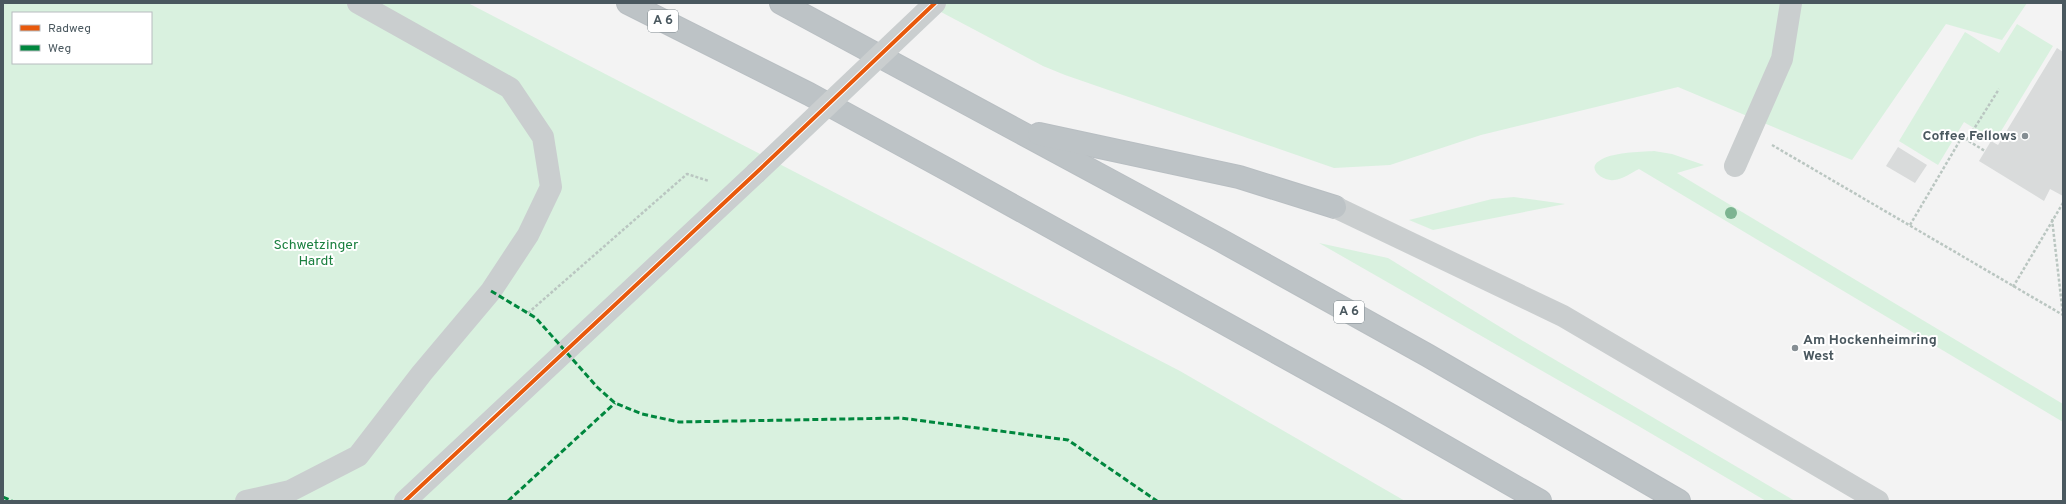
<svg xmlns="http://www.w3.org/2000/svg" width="2066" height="504" font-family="Overpass,sans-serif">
	<rect width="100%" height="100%" fill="#f3f3f3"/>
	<g fill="#d9f1df" fill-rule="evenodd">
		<path d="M 3,3 L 468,3 L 1180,371 L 1405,501 L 3,501 ZM 13,13 L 151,13 L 151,63 L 13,63 Z"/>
		<polygon points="924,3 2027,3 2002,40 1946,24 1852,160 1678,87 1481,135 1390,165 1334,168 1065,75 1043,66"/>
		<polygon points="2017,24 2053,46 1995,141 1964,122 1938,165 1899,141 1965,32 1999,53"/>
		<path d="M 1654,151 L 1672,154 L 1704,165 L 1677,173 L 2063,404 L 2063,422 L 1639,169 C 1631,173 1623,179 1614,180 C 1604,182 1586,169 1599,161 C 1611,152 1640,152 1654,151 Z"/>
		<polygon points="1514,197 1565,204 1433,230 1409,220 1492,199"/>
		<polygon points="1319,243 1388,258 1518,338 1795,501 1766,501 1635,424"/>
	</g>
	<g fill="#d9dbdb">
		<polygon points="2057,48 2063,52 2063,196 2050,189 2044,201 1979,161 1991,141 1998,145"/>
		<polygon points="1898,147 1927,165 1915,183 1886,166"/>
	</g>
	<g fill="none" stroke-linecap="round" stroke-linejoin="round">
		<g stroke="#b8bec2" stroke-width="24">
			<g id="highway">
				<polyline points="628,3 809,94 950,171 1390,415 1540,501"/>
				<polyline points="781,3 1222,241 1427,355 1679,501"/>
				<polyline points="1039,134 1239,177 1335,207"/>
			</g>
		</g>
		<g stroke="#bac6c1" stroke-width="2.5" stroke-dasharray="3 2" stroke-linecap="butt">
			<polyline points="1967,140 1999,89"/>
			<polyline points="1772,145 2063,315"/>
			<polyline points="2052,219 2063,315"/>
			<polyline points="1910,225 1962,137 1985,151"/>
			<polyline points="2013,287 2063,203"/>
			<polyline points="528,313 687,174 709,181"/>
		</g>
		<g stroke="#cacecf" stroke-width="22">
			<polyline points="1735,166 1782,59 1791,3"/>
			<polyline points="1335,207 1563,316 1878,501"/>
			<polyline points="246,501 290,491 358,456 422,373 491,291 528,235 551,187 543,137 510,88 358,3"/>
			<polyline points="405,501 756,173"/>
		</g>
		<use href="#highway" stroke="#bdc3c6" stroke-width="22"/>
		<polyline stroke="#cacecf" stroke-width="22" points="756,173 935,3"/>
		<g stroke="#00873e" stroke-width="3" stroke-dasharray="6 3" stroke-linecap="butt">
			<polyline points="491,291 536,318 597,387 615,403 642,414 679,422 901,418 1068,440 1157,501"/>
			<polyline points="3,497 12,501"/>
			<polyline points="508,501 615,403"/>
		</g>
		<g stroke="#fff" stroke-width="6">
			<polyline id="cycleway" points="405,501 756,173 935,3"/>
		</g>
		<use href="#cycleway" stroke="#e8590c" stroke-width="4"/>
	</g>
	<circle fill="#7cb491" cx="1731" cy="213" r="6"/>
	<g fill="#858e93" stroke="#fff" stroke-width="1.5">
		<circle cx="2025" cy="136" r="4"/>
		<circle cx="1795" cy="348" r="4"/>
	</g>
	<g text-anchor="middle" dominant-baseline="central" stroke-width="4" stroke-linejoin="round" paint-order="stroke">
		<g fill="#fff" stroke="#808a8f" stroke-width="1">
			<rect x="648" y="10" width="30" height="22" rx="3"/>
			<rect x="1334" y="301" width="30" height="22" rx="3"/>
		</g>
		<g font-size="13" font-weight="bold" fill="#4a585f">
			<text x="663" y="21">A 6</text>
			<text x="1349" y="312">A 6</text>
		</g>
		<g font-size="14" font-weight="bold" fill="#4a585f" stroke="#fff" text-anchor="end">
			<text x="2017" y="136">Coffee Fellows</text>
			<text x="1803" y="340" text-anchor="start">Am Hockenheimring<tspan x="1803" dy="16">West</tspan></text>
		</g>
		<g font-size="14" fill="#1b8040" stroke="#fff">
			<text x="316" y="245">Schwetzinger<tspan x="316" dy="16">Hardt</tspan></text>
		</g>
	</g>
	<rect width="2066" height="504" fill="none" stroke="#4a585f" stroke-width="8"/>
	<rect x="12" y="12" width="140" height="52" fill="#ffffff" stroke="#b7bcbf"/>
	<rect x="20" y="25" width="20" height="6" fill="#e8590c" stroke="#b7bcbf"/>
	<text x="48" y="32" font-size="12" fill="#4a585f">Radweg</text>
	<rect x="20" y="45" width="20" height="6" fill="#00873e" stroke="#b7bcbf"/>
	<text x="48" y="52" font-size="12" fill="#4a585f">Weg</text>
</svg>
